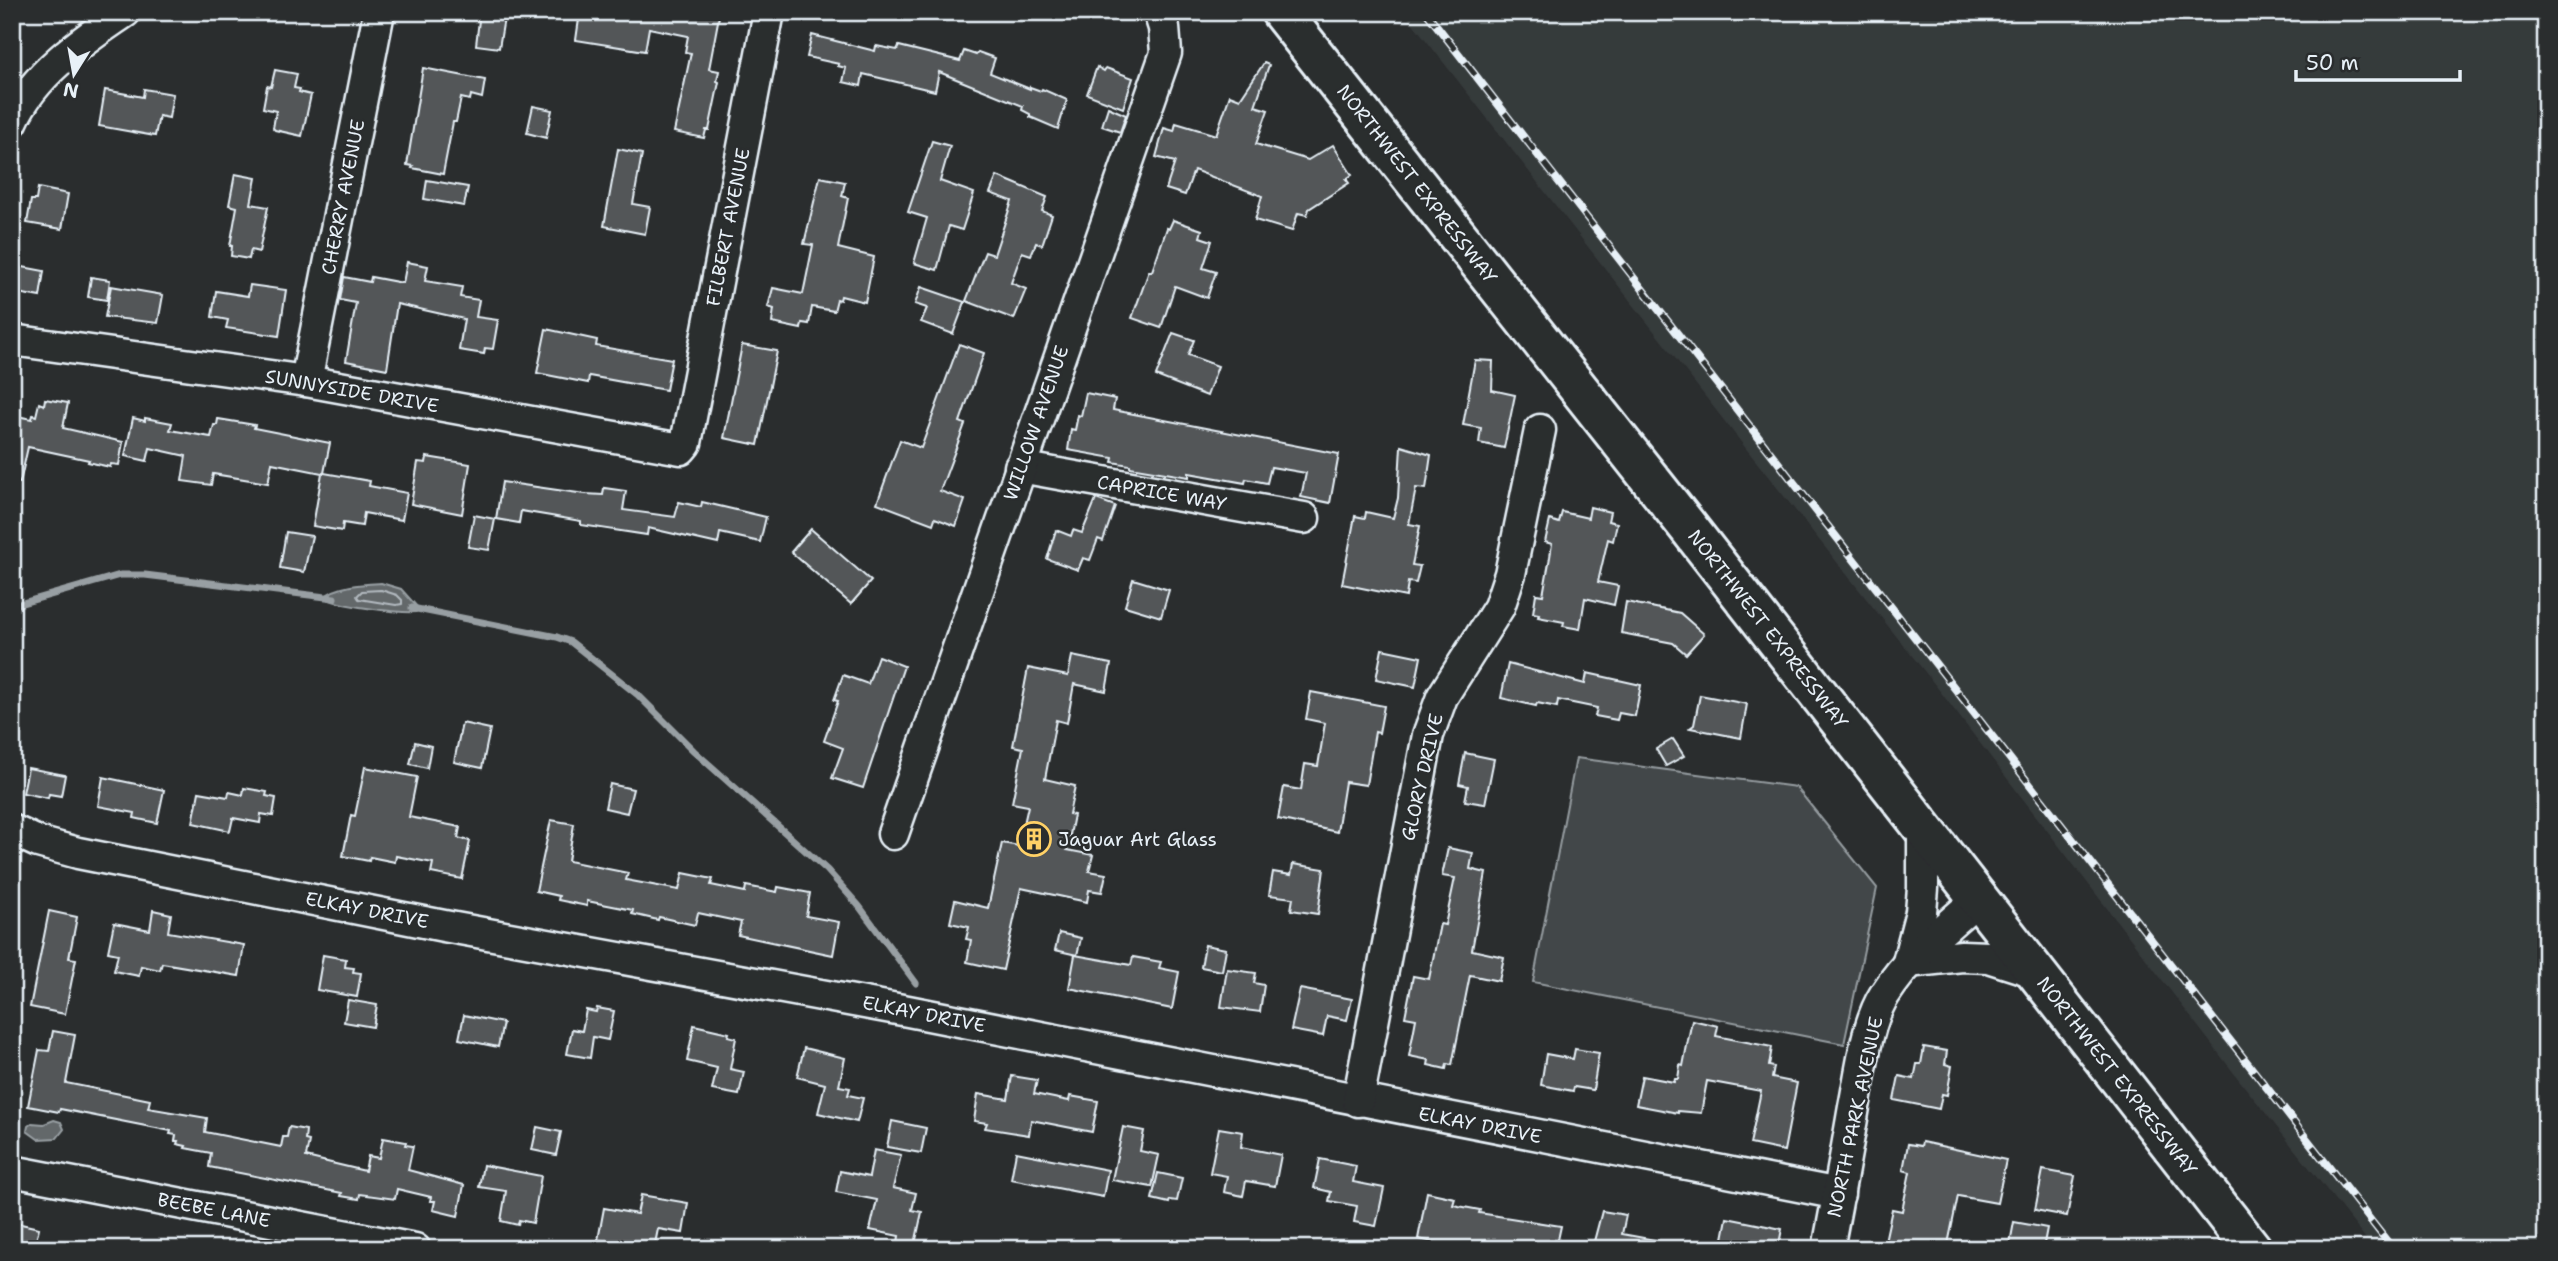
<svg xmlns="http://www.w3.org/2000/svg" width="2558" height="1261" font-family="'Shantell Sans',sans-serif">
	<rect width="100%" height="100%" fill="#2a2d2e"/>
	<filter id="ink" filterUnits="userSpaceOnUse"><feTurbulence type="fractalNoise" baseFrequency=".0143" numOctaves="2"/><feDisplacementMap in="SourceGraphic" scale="14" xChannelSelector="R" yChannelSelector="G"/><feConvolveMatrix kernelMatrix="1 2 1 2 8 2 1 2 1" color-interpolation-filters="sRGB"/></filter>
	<g filter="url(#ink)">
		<polygon fill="#363a3b" points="1404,12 2546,12 2546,1249 2374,1249 2240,1081 1929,677 1755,460"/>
		<polygon fill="#424648" stroke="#959ca0" stroke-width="2" points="1576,758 1796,787 1877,888 1844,1044 1533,982"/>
		<g fill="#63686b" stroke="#989fa3" stroke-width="2">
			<path d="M 381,583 L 401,589 L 419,609 L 416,612 C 401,613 335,606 324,597 C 337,585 364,584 381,583 Z"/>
			<polygon points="54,1120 61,1122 64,1129 57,1138 38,1139 27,1131 28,1126 32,1123 44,1124"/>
		</g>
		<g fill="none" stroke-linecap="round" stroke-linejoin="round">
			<polygon stroke="#b3bac0" stroke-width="2" points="381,590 397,595 402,600 402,604 396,605 359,599 357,596 362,591"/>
			<g stroke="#989fa3" stroke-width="7">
				<polyline points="12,606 120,575 145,575 334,598"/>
				<polyline points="412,608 557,637 571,642 638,695 694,751 827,870 859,906 916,983"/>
			</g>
		</g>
		<g fill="#535759" stroke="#e8f1f8" stroke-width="2">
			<polygon points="480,12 505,12 499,48 476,45"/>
			<polygon points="580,12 651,12 677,17 678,12 701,12 719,16 709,69 719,71 717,81 719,82 709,130 706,130 704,138 674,132 691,53 685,52 688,36 649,28 645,51 576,40"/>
			<polygon points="812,35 875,51 876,46 897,50 899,46 960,61 964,51 976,55 978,52 995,58 990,73 1030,89 1030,87 1041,91 1042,89 1067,100 1058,129 1030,117 1030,114 1022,110 1023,106 939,72 935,91 863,74 861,86 843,82 846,68 838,66 839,64 807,57"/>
			<polygon points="1264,63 1269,65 1255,106 1268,110 1256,144 1308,160 1333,145 1352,175 1346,179 1349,183 1309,209 1307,215 1298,213 1292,231 1255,220 1262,196 1194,170 1185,195 1166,189 1175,162 1156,157 1164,128 1174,131 1176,123 1216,135 1230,95 1240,99"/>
			<polygon points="1097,67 1104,71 1106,68 1133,78 1123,108 1087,94"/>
			<polygon points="423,68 485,80 482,98 471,95 470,100 461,98 456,122 453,122 443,174 412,168 413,166 407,165"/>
			<polygon points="275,70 297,74 294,88 300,89 299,92 311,95 302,136 275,130 273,128 276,111 263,108 267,86 271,87"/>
			<polygon points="144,89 173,94 169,118 159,116 155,136 99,126 105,90 143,97"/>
			<polygon points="533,106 552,110 546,138 527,133"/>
			<polygon points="1108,107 1126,115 1120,132 1102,126"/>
			<polygon points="932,141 950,146 940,181 974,193 962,230 949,226 937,270 914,263 927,218 908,212"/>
			<polygon points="618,149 642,154 633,204 650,207 645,234 604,226"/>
			<polygon points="235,174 256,178 251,204 268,207 259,252 251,250 249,259 231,256 232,246 230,246 237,207 229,205"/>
			<polygon points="997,176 1047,197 1042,211 1052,215 1042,245 1036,243 1031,255 1022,252 1011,283 1026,289 1014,319 966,301 985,252 994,255 1012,201 990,193"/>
			<polygon points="820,177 845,182 842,196 848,198 838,248 874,257 865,302 841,296 840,300 837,299 834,311 812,307 809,324 802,323 801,329 772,323 774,309 768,307 773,288 803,294 813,245 804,244"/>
			<polygon points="427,180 468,187 464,206 424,199"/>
			<polygon points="38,188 68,194 62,229 27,223 31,200 36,200"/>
			<polygon points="1173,220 1202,230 1200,237 1212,241 1203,268 1216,272 1207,298 1175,286 1161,328 1132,318 1149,271 1152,271 1167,228 1169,229"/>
			<polygon points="407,262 428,266 425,281 462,287 460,297 479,300 476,317 498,320 493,349 485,348 484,354 459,350 464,319 397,304 387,369 346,361 356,303 340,300 344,277 370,282 371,277 403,283"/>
			<polygon points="12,265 44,271 40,297 12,292"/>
			<polygon points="91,277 110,280 107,300 88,297"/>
			<polygon points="250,285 286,290 279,336 226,328 228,320 212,317 216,291 248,296"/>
			<polygon points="111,286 163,295 158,323 105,317"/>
			<polygon points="921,287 965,302 953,334 921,322 927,308 915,304"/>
			<polygon points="546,329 597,340 596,346 672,359 666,390 589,376 588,383 537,373"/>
			<polygon points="1173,333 1194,340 1188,355 1218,366 1207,396 1156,376"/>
			<polygon points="959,344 984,353 960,422 965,424 940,491 965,500 956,526 935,518 933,524 877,503 900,440 921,448"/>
			<polygon points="742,345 777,351 758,445 724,438"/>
			<polygon points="1475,360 1493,361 1492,390 1515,395 1504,448 1479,443 1481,428 1463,425"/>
			<polygon points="1086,393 1115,399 1113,410 1339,454 1330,503 1301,497 1306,473 1271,467 1267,483 1246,479 1245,483 1189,473 1189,477 1130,467 1130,465 1112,462 1113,458 1068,450 1071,429 1075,430 1078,415 1081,416"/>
			<polygon points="45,399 68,403 63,428 123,442 119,465 111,464 110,467 88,462 89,460 28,447 20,483 12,482 12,415 32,419 33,415 36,416 39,403 44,405"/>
			<polygon points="133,418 145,421 145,418 172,423 170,430 211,437 214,425 217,425 218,419 255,425 254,428 330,443 324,473 370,481 369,486 407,493 402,520 364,513 362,526 343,523 342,531 313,526 322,473 272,463 268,483 213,474 211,485 182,481 186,456 150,448 147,461 125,456"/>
			<polygon points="1401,446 1431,455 1426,489 1416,488 1409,524 1420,526 1412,565 1420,566 1416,583 1408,582 1406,597 1342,584 1355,516 1365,518 1366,512 1393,518 1398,498"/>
			<polygon points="427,457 470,464 462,514 411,504 418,462 426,463"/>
			<polygon points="502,482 585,494 603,495 604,488 626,491 623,510 675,517 679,502 701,507 702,502 766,517 760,542 720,533 718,544 648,528 647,535 581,525 581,521 521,511 519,523 496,519"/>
			<polygon points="1096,499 1115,506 1103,541 1098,539 1090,560 1083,558 1078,570 1047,559 1056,530 1071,536 1073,530 1082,533"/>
			<polygon points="1590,507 1610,512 1608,521 1617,523 1613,541 1608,539 1598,582 1618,586 1614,605 1585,598 1580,629 1563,626 1564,622 1538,617 1539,614 1533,613 1536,594 1543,595 1550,557 1552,544 1545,542 1550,520 1559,523 1562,512 1588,518"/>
			<polygon points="474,515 495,519 489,550 468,547"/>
			<polygon points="811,529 871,581 851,604 791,552"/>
			<polygon points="286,532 312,536 304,572 280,568"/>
			<polygon points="1133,579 1169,590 1161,617 1125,606"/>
			<polygon points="1626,602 1680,613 1704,634 1686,654 1673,643 1621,633"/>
			<polygon points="1382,649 1421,657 1415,687 1376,679"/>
			<polygon points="878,656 904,666 863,788 832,778 843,748 824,741 838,701 834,700 843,675 868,684"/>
			<polygon points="1072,656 1111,664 1106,691 1074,684 1067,723 1056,720 1045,779 1075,786 1069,814 1074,815 1067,850 1093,855 1089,871 1106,874 1102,892 1089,890 1087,902 1021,888 1003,970 967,962 971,940 966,939 969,927 950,923 955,900 988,908 1002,843 1019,846 1028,806 1012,803 1023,748 1013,746 1028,668 1068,676"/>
			<polygon points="1508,664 1585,684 1587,673 1641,685 1635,716 1619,713 1617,720 1595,716 1597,708 1558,700 1557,707 1537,703 1536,706 1501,698"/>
			<polygon points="1311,692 1384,706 1379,733 1375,732 1366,785 1345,782 1337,832 1278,819 1284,787 1301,790 1305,764 1318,766 1325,723 1306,719"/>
			<polygon points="1700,695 1747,704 1741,738 1690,728 1694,725"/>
			<polygon points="462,723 490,729 482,768 454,762"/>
			<polygon points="1673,739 1684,756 1666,766 1656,749"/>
			<polygon points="415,742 431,746 427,768 410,764"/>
			<polygon points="1465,753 1494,759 1485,804 1465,801 1468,786 1459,784"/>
			<polygon points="365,767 417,777 409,817 460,827 458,838 470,841 462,879 431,873 433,863 396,856 395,862 370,857 369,861 343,856 351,815 355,816"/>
			<polygon points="28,768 65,775 61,796 49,794 48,798 23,793"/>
			<polygon points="103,777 164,790 157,823 134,818 135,813 98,806"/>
			<polygon points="610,784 633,789 627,813 605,808"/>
			<polygon points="244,788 267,792 266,796 276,798 273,816 261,814 260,823 233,818 230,831 193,823 199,792 228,797 229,792 243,795"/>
			<polygon points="551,820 574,824 568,861 628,873 626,880 679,890 683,873 713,879 711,885 745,892 746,886 777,892 778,887 810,893 806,916 839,922 833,955 738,935 741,922 698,913 695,925 659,917 658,920 632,914 633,910 587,901 587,906 558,900 559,896 536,891"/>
			<polygon points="1448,848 1473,853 1470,869 1486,873 1472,950 1504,957 1499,981 1470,975 1452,1065 1447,1064 1446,1069 1428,1065 1429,1060 1409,1056 1416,1019 1405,1017 1413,976 1429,979 1440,924 1445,925 1455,878 1442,876"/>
			<polygon points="1293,864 1324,869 1318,914 1291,910 1293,898 1269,895 1273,872 1291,875"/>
			<polygon points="153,910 171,914 168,932 244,945 239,976 162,963 160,970 141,966 139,976 114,971 118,954 108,952 114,923 150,930"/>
			<polygon points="49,911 77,917 69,958 76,959 65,1014 30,1007"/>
			<polygon points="1059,933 1081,938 1077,955 1055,950"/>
			<polygon points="1205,945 1226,949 1222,971 1201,967"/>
			<polygon points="323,955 346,959 345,967 354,968 353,972 361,973 357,997 317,990"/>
			<polygon points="1075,955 1131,965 1133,957 1161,962 1159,968 1179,972 1172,1009 1069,988"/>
			<polygon points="1227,969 1256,973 1254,983 1264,985 1260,1012 1221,1007"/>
			<polygon points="1300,989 1352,999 1347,1020 1327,1016 1323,1036 1291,1030"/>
			<polygon points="348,1000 377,1005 373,1027 344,1022"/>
			<polygon points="597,1008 614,1011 608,1040 593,1037 590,1058 567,1054 572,1029 582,1031 586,1010 596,1012"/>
			<polygon points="464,1015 503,1023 498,1047 459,1039"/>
			<polygon points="1692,1020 1718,1026 1716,1036 1772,1047 1769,1066 1774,1067 1772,1078 1797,1083 1784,1151 1750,1144 1761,1091 1707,1081 1701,1113 1678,1111 1678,1113 1636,1105 1642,1076 1674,1082 1675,1079 1678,1079 1680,1065 1683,1066"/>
			<polygon points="694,1025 729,1033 728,1036 736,1038 730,1069 744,1072 739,1095 712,1090 717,1068 687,1061"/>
			<polygon points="53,1031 75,1035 66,1083 150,1100 148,1108 207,1118 205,1132 281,1147 283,1137 287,1137 289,1127 306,1130 305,1140 309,1141 306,1157 365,1171 368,1156 379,1158 383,1138 406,1142 405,1145 413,1146 408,1170 464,1185 458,1216 433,1210 435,1201 430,1201 431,1197 397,1189 395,1199 360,1194 359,1199 341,1196 342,1193 209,1167 211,1153 185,1148 186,1146 177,1144 178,1141 175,1141 176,1135 170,1134 171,1131 60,1109 59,1112 28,1106 39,1050 49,1051"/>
			<polygon points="1924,1047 1947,1051 1945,1064 1952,1066 1947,1095 1942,1094 1939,1109 1894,1100 1899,1076 1914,1079 1917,1064 1921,1064"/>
			<polygon points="804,1048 845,1058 839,1086 850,1088 848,1095 863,1098 857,1122 818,1113 825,1084 797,1077"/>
			<polygon points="1575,1049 1599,1053 1593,1090 1574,1087 1573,1091 1541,1085 1546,1054 1573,1059"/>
			<polygon points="1012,1076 1037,1080 1034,1094 1069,1101 1070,1096 1098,1101 1092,1132 1031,1120 1029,1135 985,1128 987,1123 974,1121 978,1094 1008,1099"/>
			<polygon points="892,1121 926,1128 921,1153 887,1147"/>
			<polygon points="537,1127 561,1132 556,1155 532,1150"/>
			<polygon points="1123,1127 1144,1131 1140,1151 1159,1155 1152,1187 1112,1180"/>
			<polygon points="1219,1128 1243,1132 1241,1147 1281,1155 1275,1186 1246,1181 1243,1196 1224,1192 1227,1176 1210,1173"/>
			<polygon points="1922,1142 2006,1160 1997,1203 1958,1196 1947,1249 1891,1249 1892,1247 1884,1246 1892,1209 1902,1211 1910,1172 1903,1170 1908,1144 1921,1146"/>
			<polygon points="874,1150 901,1155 893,1188 916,1193 912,1210 922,1212 914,1249 897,1249 899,1236 870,1230 877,1200 836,1192 840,1171 869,1177"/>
			<polygon points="1016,1152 1108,1170 1103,1197 1011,1179"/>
			<polygon points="1320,1159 1356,1166 1353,1182 1384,1188 1376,1226 1354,1222 1357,1206 1329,1201 1331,1192 1314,1188"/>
			<polygon points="483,1165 541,1176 533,1223 519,1220 518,1225 501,1221 506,1191 479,1187"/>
			<polygon points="2043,1170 2075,1176 2067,1216 2035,1210"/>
			<polygon points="1158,1173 1182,1178 1177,1201 1170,1200 1169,1203 1152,1199"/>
			<polygon points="1427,1192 1455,1198 1453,1205 1480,1210 1479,1213 1561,1226 1556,1249 1449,1249 1450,1245 1418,1239"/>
			<polygon points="641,1195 688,1203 683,1233 658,1229 654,1249 598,1240 604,1208 637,1214"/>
			<polygon points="1602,1211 1626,1215 1622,1234 1655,1240 1654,1249 1592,1249"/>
			<polygon points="1727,1218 1782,1229 1778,1249 1721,1249"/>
			<polygon points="12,1222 39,1228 34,1249 12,1249"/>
			<polygon points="2014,1222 2047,1228 2043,1249 2009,1249"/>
		</g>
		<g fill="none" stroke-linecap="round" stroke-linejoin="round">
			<g stroke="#e8f1f8" stroke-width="35">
				<g id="minor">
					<path d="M 12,122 C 33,74 83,40 125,12"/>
					<polyline points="12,340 306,381 681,449 686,443 769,12"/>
					<polyline points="306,381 379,12"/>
					<polyline points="1020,467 1304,518"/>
					<polyline points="1923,827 1923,888 1921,912 1908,962 1962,956 1988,957 2035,972"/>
					<polyline points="12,830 38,842 78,853 444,926 908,1011 1839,1194"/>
					<polyline points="893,834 1166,53 1164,28 1159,12"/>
					<polyline points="1358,1101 1428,735 1442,697 1499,607 1510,574 1540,430"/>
					<polyline points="12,1171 415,1249"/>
					<path d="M 1828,1249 C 1837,1202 1846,1154 1854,1107 C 1861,1073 1866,1023 1885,994 C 1909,956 1944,929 1978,899"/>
				</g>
			</g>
			<g stroke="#e8f1f8" stroke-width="44">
				<polyline id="major" points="1281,12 1688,527 2252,1249"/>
			</g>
			<use href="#minor" stroke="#2a2d2e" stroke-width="30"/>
			<use href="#major" stroke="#2a2d2e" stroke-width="38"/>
			<g stroke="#e8f1f8" stroke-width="8">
				<polyline id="rail" points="1426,12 2393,1249"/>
			</g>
			<use href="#rail" stroke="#2a2d2e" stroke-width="5" stroke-dasharray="16" stroke-linecap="butt"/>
		</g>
	</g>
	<defs>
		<g id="building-ring" transform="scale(1.75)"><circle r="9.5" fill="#2a2d2e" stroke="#ffd166" stroke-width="1.5"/><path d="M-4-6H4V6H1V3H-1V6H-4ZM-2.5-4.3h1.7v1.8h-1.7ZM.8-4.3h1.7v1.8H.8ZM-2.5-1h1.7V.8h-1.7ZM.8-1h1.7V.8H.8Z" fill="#ffd166"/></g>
	</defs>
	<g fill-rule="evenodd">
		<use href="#building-ring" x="1034" y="839"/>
	</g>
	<g text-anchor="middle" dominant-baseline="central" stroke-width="5" stroke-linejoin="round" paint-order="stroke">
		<g font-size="19" fill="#e8f1f8" stroke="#2a2d2e">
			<text transform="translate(1417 184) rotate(52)">NORTHWEST EXPRESSWAY</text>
			<text transform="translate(343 197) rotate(-79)">CHERRY AVENUE</text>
			<text transform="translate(728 227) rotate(-79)">FILBERT AVENUE</text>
			<text transform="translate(352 391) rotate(10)">SUNNYSIDE DRIVE</text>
			<text transform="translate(1036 423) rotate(-71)">WILLOW AVENUE</text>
			<text transform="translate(1162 493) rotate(10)">CAPRICE WAY</text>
			<text transform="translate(1768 629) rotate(52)">NORTHWEST EXPRESSWAY</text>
			<text transform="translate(1422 777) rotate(-77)">GLORY DRIVE</text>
			<text transform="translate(367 910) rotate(11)">ELKAY DRIVE</text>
			<text transform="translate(924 1014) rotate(11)">ELKAY DRIVE</text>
			<text transform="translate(2117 1076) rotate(52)">NORTHWEST EXPRESSWAY</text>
			<text transform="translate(1855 1117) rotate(-78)">NORTH PARK AVENUE</text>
			<text transform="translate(1480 1125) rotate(11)">ELKAY DRIVE</text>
			<text transform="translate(214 1210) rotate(11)">BEEBE LANE</text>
		</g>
		<g font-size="19" fill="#e8f1f8" stroke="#2a2d2e" text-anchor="start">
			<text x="1058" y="839">Jaguar Art Glass</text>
		</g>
	</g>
	<rect width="2558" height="1261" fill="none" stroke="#2a2d2e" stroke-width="42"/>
	<rect x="21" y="21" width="2516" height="1219" fill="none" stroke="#e8f1f8" stroke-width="2.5" filter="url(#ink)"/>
	<g transform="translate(74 74) rotate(191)" stroke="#2a2d2e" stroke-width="5" paint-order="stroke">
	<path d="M0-5L12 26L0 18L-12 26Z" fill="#e8f1f8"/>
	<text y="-10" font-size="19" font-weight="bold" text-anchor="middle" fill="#e8f1f8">N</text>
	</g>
	<path d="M2296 70v10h164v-10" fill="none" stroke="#e8f1f8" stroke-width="3.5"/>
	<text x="2306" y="70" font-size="21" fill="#e8f1f8" stroke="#2a2d2e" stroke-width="5" paint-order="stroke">50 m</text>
</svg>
